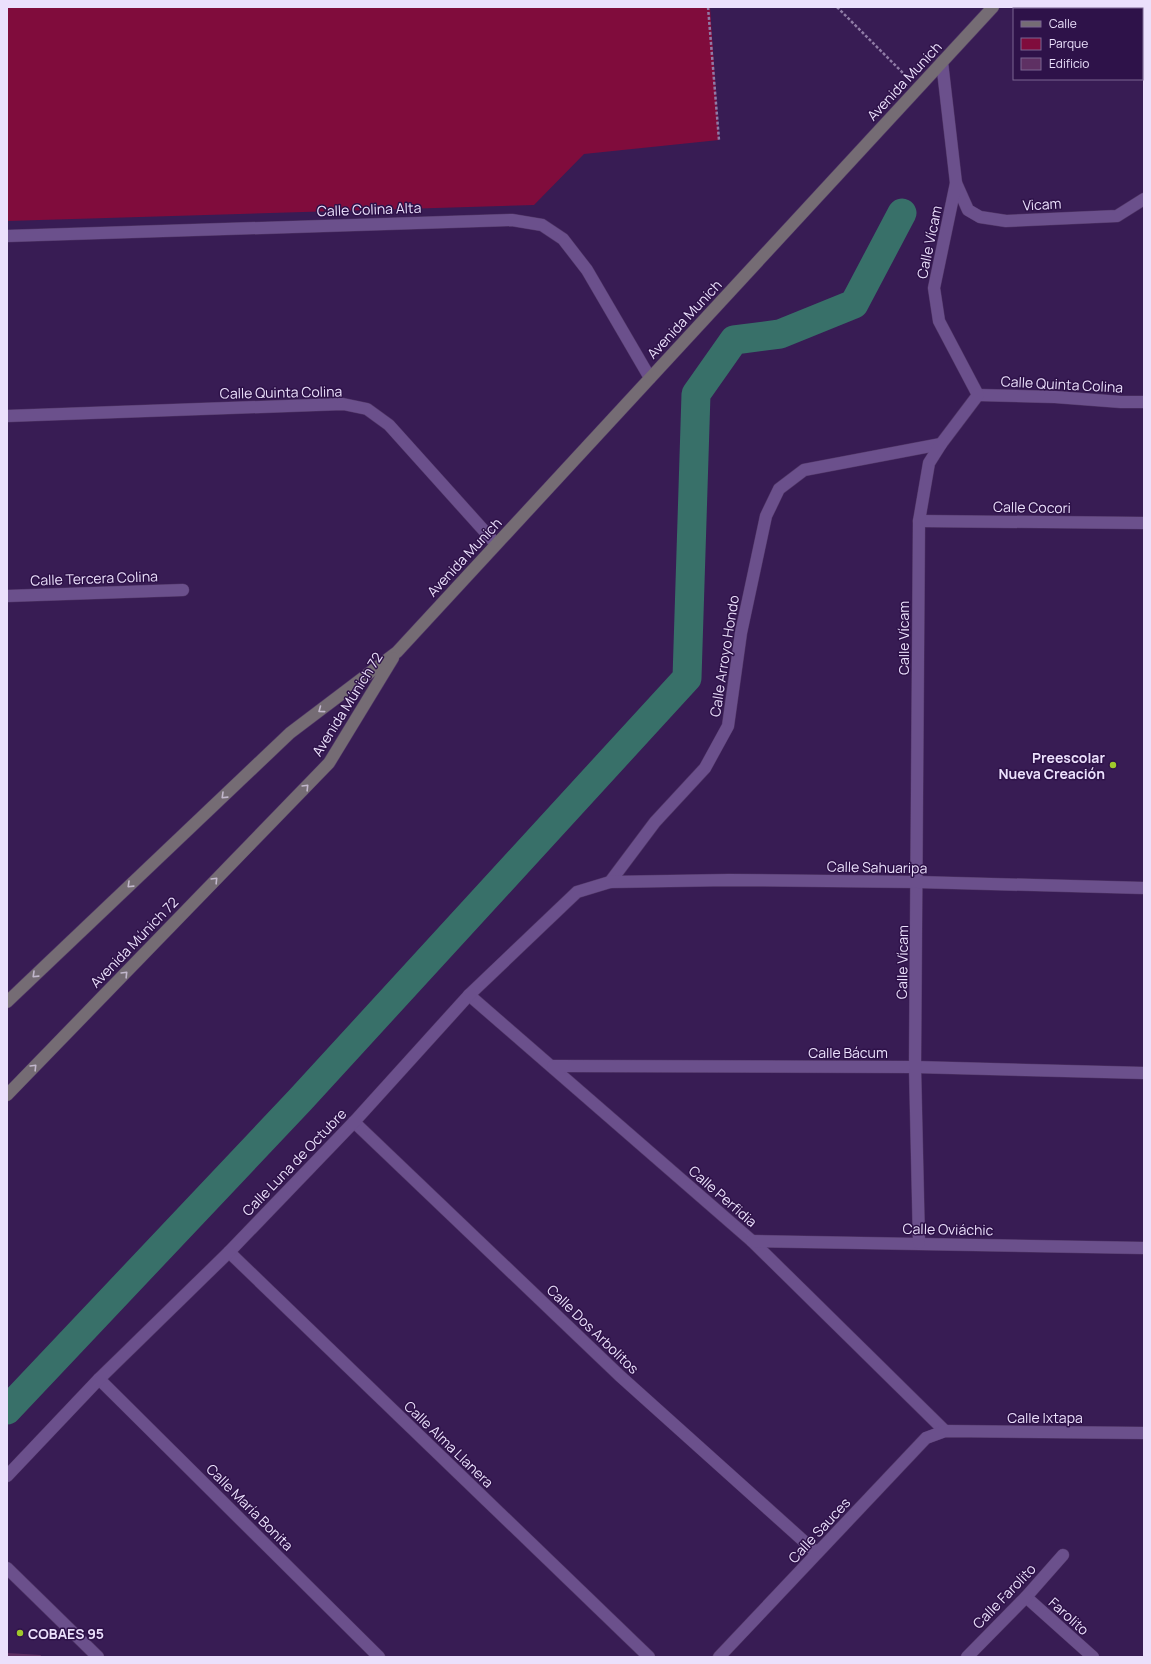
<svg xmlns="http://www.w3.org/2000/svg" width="1151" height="1664" font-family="Manrope,sans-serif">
	<rect width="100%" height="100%" fill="#381c54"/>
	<polygon fill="#800c3c" points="7,7 710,7 719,140 584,154 534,205 7,221"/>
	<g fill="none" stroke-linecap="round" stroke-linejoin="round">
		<polyline stroke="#387069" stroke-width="29" points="7,1410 300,1100 687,678 696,394 734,340 780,334 854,304 902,213"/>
	</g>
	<polygon fill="#5e3063" points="7,1653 41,1655 40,1657 7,1657"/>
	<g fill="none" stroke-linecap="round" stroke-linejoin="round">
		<g stroke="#513767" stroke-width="13">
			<g id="street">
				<polyline points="956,183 968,210 980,217 1006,221 1117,216 1144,199"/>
				<polyline points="7,236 512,220 542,225 563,239 587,270 650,378"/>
				<polyline points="978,395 1055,397 1121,402 1144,402"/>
				<polyline points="7,416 343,404 367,409 389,425 496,544"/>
				<polyline points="919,521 1144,523"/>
				<polyline points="7,596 183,590"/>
				<polyline points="610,882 655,822 705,768 728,726 741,633 766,516 779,489 804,470 941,444"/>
				<polyline points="469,995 752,1241 945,1431"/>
				<polyline points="553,1066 915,1067 1144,1073"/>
				<polyline points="354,1122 620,1376 817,1553"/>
				<polyline points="752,1241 1144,1248"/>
				<polyline points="919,1243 915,1067 919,521 929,463 941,444 978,395 939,321 934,288 956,183 942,62"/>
				<polyline points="229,1252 649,1657"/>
				<polyline points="99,1379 379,1657"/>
				<polyline points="7,1476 99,1379 229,1252 354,1122 469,995 577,892 610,882 729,880 917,882 1144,888"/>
				<polyline points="7,1568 98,1657"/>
				<polyline points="1026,1597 1093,1657"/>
				<polyline points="719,1657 926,1438 945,1431 1144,1433"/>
				<polyline points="967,1657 1026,1597 1063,1555"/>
			</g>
		</g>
		<g stroke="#513767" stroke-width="13">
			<g id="secondary">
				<polyline points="7,1002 290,733 397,652 993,7"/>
				<polyline points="7,1095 329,763 393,658"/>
			</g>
		</g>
		<g stroke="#8f7ba6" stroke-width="2.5" stroke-dasharray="3 2" stroke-linecap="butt">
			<polyline points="708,7 719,140"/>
			<polyline points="837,7 903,73"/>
		</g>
		<use href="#street" stroke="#6b508c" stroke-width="12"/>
		<use href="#secondary" stroke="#756c74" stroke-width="12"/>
	</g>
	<defs><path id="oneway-chevron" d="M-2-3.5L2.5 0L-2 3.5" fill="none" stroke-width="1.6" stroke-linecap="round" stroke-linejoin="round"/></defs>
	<g stroke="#c2b7cc">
		<use href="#oneway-chevron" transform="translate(321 710) rotate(143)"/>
		<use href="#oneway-chevron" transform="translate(306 787) rotate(-46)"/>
		<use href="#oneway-chevron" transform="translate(224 796) rotate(136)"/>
		<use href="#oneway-chevron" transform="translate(215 880) rotate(-46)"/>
		<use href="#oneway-chevron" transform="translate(130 885) rotate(136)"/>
		<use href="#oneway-chevron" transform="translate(125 974) rotate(-46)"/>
		<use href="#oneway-chevron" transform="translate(35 975) rotate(136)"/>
		<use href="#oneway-chevron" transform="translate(34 1067) rotate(-46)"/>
	</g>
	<g fill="#a0c92b" stroke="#2e1249" stroke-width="1.5">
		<circle cx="1113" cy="765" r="4"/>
		<circle cx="20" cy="1633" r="4"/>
	</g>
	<g text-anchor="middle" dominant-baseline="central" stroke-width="3" stroke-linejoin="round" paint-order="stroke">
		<g font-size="14" fill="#ebe0fc" stroke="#2e1249">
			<text transform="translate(904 81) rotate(-47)">Avenida Munich</text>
			<text transform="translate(1042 204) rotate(-3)">Vicam</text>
			<text transform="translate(369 209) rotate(-2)">Calle Colina Alta</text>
			<text transform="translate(929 242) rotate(-78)">Calle Vícam</text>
			<text transform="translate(684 319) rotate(-47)">Avenida Munich</text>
			<text transform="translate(1062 384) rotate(3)">Calle Quinta Colina</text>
			<text transform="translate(281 392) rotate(-1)">Calle Quinta Colina</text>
			<text transform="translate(1032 507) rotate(1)">Calle Cocori</text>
			<text transform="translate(464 557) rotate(-47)">Avenida Munich</text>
			<text transform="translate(94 578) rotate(-2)">Calle Tercera Colina</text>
			<text transform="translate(903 638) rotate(-90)">Calle Vícam</text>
			<text transform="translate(724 656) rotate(-81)">Calle Arroyo Hondo</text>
			<text transform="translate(347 704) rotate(-58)">Avenida Múnich 72</text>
			<text transform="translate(877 867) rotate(1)">Calle Sahuaripa</text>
			<text transform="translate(134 942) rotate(-46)">Avenida Múnich 72</text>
			<text transform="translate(902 962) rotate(-89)">Calle Vícam</text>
			<text x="848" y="1052">Calle Bácum</text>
			<text transform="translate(294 1162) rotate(-46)">Calle Luna de Octubre</text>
			<text transform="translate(723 1196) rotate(41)">Calle Perfidia</text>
			<text transform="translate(948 1229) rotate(1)">Calle Oviáchic</text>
			<text transform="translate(593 1329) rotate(44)">Calle Dos Arbolitos</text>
			<text x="1045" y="1417">Calle Ixtapa</text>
			<text transform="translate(449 1444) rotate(44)">Calle Alma Llanera</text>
			<text transform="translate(250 1507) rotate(45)">Calle María Bonita</text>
			<text transform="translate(819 1530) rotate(-47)">Calle Sauces</text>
			<text transform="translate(1004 1596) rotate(-46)">Calle Farolito</text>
			<text transform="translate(1069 1616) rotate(42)">Farolito</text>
		</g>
		<g font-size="14" font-weight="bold" fill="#ebe0fc" stroke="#2e1249" text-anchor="end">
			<text x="1105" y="757">Preescolar<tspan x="1105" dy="16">Nueva Creación</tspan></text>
			<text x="28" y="1633" text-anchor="start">COBAES 95</text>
		</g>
	</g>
	<rect width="1151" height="1664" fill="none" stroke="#ebe0fc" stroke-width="16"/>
	<rect x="1013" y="8" width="130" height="72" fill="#2e1249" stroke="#7a6491"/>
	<rect x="1021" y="21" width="20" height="6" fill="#756c74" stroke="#7a6491"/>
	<text x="1049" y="28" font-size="12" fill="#ebe0fc">Calle</text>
	<rect x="1021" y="38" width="20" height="12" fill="#800c3c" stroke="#7a6491"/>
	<text x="1049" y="48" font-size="12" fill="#ebe0fc">Parque</text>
	<rect x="1021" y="58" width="20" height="12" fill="#5e3063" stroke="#7a6491"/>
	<text x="1049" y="68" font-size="12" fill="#ebe0fc">Edificio</text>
</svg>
